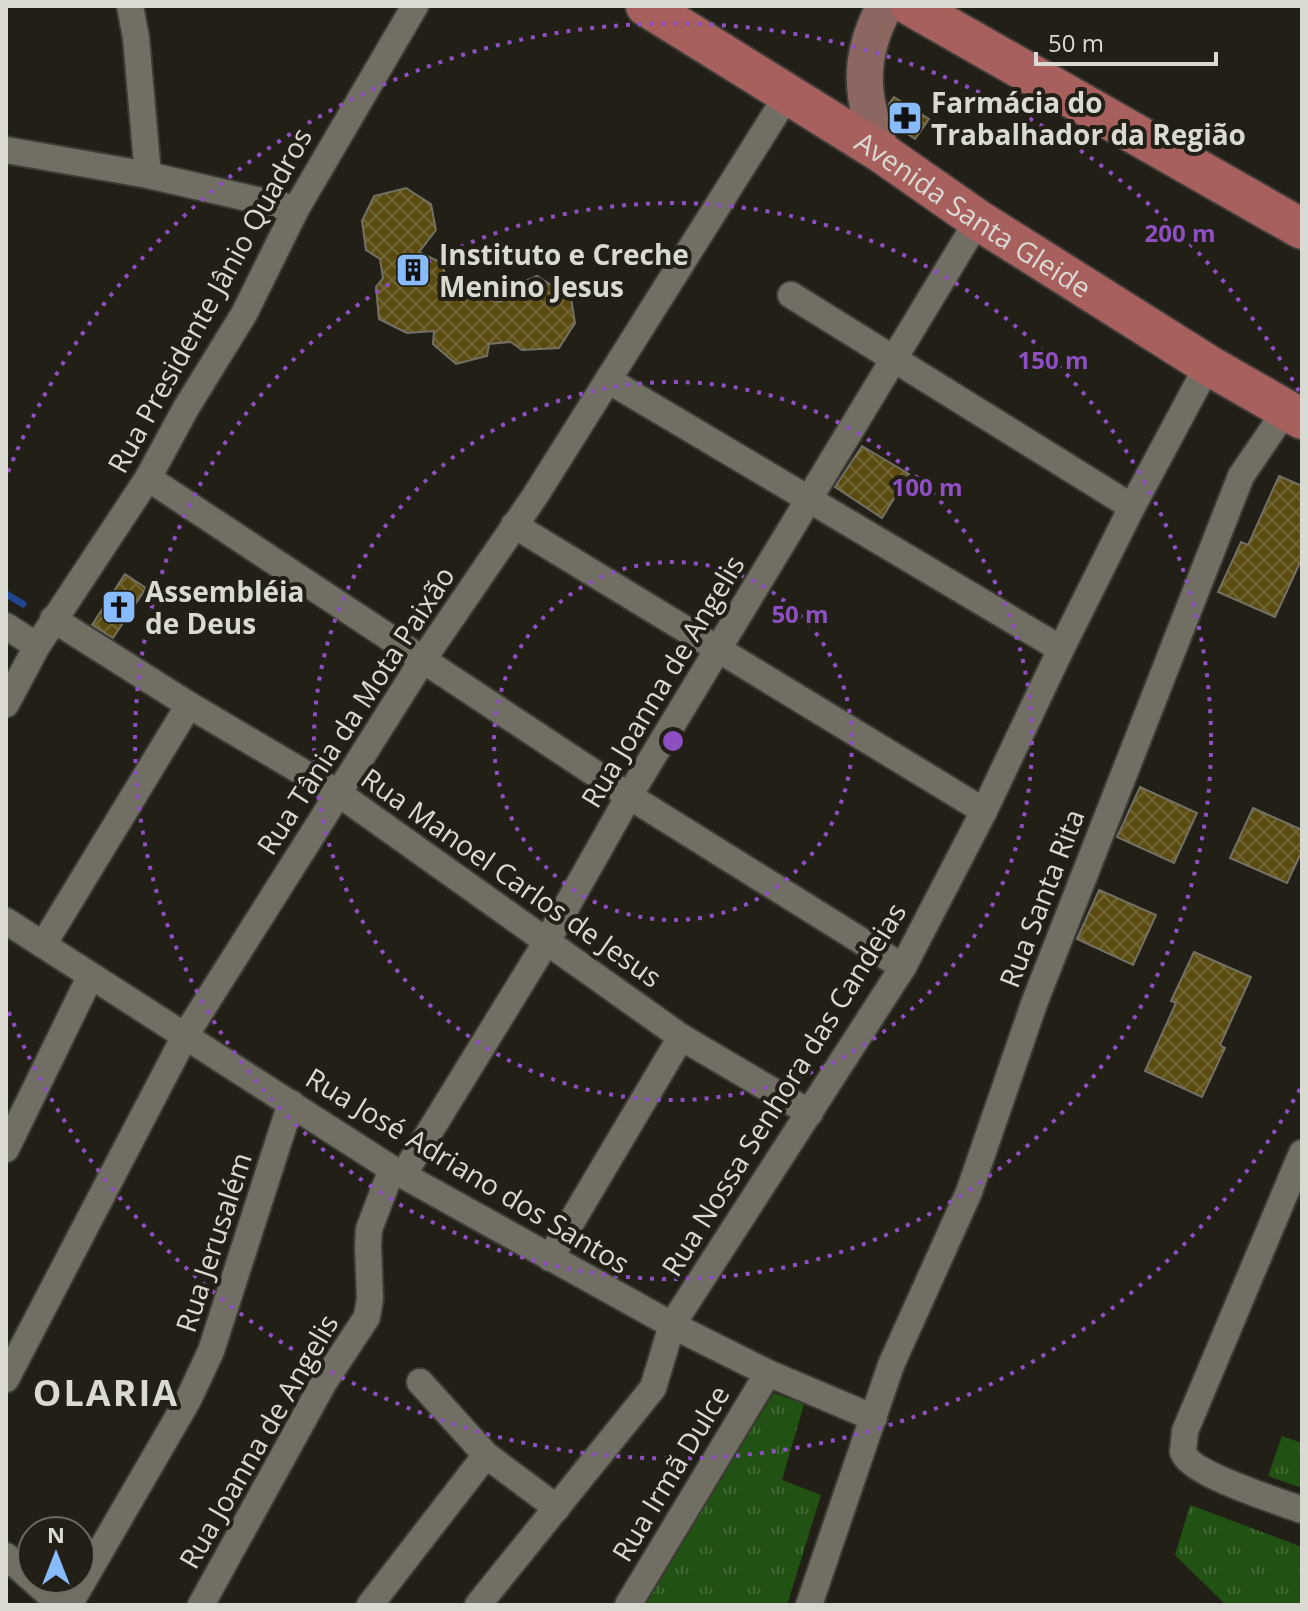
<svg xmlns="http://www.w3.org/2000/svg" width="1308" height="1611" font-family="'Open Sans',sans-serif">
	<defs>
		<pattern id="grass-tufts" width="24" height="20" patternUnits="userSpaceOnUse" patternTransform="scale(2)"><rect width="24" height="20" fill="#225213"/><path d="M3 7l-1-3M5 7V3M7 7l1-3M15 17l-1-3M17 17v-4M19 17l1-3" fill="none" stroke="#426a34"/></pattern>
		<pattern id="building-cross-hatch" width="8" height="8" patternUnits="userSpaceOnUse" patternTransform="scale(2)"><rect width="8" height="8" fill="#5a4c11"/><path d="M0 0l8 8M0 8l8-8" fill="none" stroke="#716533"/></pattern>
	</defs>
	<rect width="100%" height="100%" fill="#222016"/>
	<g fill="url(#grass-tufts)">
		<polygon points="774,1393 804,1404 782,1480 821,1495 787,1605 642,1605"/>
		<polygon points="1282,1436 1302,1443 1302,1488 1268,1476"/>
		<polygon points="1190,1505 1302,1547 1302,1605 1226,1605 1175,1555"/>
	</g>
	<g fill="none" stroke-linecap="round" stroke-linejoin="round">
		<polyline stroke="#22458f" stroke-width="7" points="6,594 23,604"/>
	</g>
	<g fill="url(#building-cross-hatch)" stroke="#737065" stroke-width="2">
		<polygon points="894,97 929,119 915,139 894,125 889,104"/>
		<polygon points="406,188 431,204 436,230 419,252 442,263 446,278 457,293 501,302 516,285 537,276 571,298 575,323 559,348 522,350 511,342 489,344 487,356 456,364 433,344 434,331 407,333 379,319 376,287 383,278 380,259 366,250 362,221 374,196"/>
		<polygon points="862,446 909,474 882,518 835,487"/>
		<polygon points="1279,476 1302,486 1302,558 1275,617 1218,592 1241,542 1248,545"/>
		<polygon points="125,574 146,588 113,638 92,625"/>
		<polygon points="1140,787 1197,813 1174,863 1117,837"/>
		<polygon points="1253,808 1302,830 1302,851 1287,883 1230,858"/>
		<polygon points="1099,890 1156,915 1133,965 1077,939"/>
		<polygon points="1194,952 1251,977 1220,1045 1225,1048 1202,1097 1145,1071 1176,1003 1171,1001"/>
	</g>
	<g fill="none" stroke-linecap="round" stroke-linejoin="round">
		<g stroke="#3d3b35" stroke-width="30">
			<g id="street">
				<polyline points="130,6 136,38 148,175"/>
				<polyline points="6,150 148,175 296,209"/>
				<polyline points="791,295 1132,507"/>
				<polyline points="608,380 1061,649"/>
				<polyline points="148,478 629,796 903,967"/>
				<polyline points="514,525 984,811"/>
				<polyline points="53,619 189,705 338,793 681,1037 810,1113"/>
				<polyline points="6,626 37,646"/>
				<polyline points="6,704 37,646 148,478 186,408 244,314 296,209 415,6"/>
				<polyline points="6,921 392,1169 672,1325 768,1373 874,1418"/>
				<polyline points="43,945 189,705"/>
				<polyline points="6,1149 90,977"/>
				<path d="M 1302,1153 L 1185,1431 L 1183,1452 C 1190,1474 1278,1501 1302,1510"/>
				<polyline points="403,1175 547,941 629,796 978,220"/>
				<polyline points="550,1258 681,1037"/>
				<polyline points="6,1379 185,1036 424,658 535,496 788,94"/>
				<polyline points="420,1382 486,1455 557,1508"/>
				<polyline points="6,1556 61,1605"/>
				<polyline points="69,1605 188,1400 211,1351 291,1103"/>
				<polyline points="201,1605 324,1382 367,1317 370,1298 368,1246 369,1229 392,1169"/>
				<polyline points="370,1605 486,1455"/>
				<polyline points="478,1605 653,1388 672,1325 903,967 984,811 1061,649 1132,507 1208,365"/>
				<polyline points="628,1605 768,1373"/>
				<polyline points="809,1605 891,1365 969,1192 1035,1001 1241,476 1286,410"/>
			</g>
		</g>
		<g stroke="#3d3b35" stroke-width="40">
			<path id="secondary" d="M 882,153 C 861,99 856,59 885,6"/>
		</g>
		<g stroke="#3d3b35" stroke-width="44">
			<g id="primary">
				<path id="s1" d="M 646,6 L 882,153 L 978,220 L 1208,365 L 1302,419"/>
				<polyline points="911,6 1302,229"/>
			</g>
		</g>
		<use href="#street" stroke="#716e63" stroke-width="26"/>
		<use href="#secondary" stroke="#8c6761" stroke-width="36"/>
		<use href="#primary" stroke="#a8605f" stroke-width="40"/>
	</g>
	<g fill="none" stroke="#8e4fc3" stroke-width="4" stroke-dasharray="4 8">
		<circle cx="673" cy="741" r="179"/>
		<circle cx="673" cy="741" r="359"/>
		<circle cx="673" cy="741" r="538"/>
		<path d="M1300 1089A717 717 0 0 1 8 1010M8 472A717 717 0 0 1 1300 393"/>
	</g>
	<defs>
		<g id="pharmacy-square" transform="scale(1.8)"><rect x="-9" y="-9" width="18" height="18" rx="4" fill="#88bbfc" stroke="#222016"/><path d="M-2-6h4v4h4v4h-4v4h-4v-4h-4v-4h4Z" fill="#111"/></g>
		<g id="building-square" transform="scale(1.8)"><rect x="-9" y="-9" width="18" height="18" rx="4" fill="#88bbfc" stroke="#222016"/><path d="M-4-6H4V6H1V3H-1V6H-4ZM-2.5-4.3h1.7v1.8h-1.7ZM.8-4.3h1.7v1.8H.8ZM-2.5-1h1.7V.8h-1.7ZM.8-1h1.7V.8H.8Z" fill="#111"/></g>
		<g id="church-square" transform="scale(1.8)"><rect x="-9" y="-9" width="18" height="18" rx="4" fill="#88bbfc" stroke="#222016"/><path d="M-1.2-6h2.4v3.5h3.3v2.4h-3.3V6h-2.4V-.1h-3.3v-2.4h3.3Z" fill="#111"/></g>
	</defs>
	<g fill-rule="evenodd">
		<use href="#pharmacy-square" x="905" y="118"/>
		<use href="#building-square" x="413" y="270"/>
		<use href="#church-square" x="119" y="607"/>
	</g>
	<g text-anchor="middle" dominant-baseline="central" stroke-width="8" stroke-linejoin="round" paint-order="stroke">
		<g font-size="28" font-weight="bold" fill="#dad9d2" stroke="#222016" text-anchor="start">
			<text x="931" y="102">Farmácia do<tspan x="931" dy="32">Trabalhador da Região</tspan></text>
			<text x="439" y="254">Instituto e Creche<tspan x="439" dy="32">Menino Jesus</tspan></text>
			<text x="145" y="591">Assembléia<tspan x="145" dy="32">de Deus</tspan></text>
		</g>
		<g font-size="28" fill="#dad9d2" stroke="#222016">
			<text stroke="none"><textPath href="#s1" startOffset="388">Avenida Santa Gleide</textPath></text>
			<text transform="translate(209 300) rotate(-61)">Rua Presidente Jânio Quadros</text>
			<text transform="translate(662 681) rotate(-59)">Rua Joanna de Angelis</text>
			<text transform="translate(355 710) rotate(-57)">Rua Tânia da Mota Paixão</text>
			<text transform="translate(512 877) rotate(35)">Rua Manoel Carlos de Jesus</text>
			<text transform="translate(1041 898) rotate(-69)">Rua Santa Rita</text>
			<text transform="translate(783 1089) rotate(-58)">Rua Nossa Senhora das Candeias</text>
			<text transform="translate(468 1170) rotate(31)">Rua José Adriano dos Santos</text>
			<text transform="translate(213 1242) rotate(-72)">Rua Jerusalém</text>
			<text transform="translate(258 1441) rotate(-60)">Rua Joanna de Angelis</text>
			<text transform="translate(670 1473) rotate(-59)">Rua Irmã Dulce</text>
		</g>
		<g font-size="36" font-weight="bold" letter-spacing="2" fill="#dad9d2" stroke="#222016">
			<text x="106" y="1392">OLARIA</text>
		</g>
	</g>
	<circle cx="673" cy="741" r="12" fill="#8e4fc3" stroke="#222016" stroke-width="4"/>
	<g font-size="24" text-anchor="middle" font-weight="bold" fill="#8e4fc3" stroke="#222016" stroke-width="8" stroke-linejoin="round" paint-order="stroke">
		<text x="1180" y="242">200 m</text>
		<text x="1053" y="369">150 m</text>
		<text x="927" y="496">100 m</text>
		<text x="800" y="623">50 m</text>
	</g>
	<rect width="1308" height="1611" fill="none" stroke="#dad9d2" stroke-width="16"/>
	<g transform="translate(56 1555)"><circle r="38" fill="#222016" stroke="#6c6a61" stroke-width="2"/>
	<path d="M0-6L14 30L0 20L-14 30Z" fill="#88bbfc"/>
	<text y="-12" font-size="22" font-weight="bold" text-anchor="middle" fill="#dad9d2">N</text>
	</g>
	<path d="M1036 52v12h180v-12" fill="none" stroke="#dad9d2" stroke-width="4"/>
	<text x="1048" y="52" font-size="24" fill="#dad9d2" stroke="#222016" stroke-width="6" paint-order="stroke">50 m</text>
</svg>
